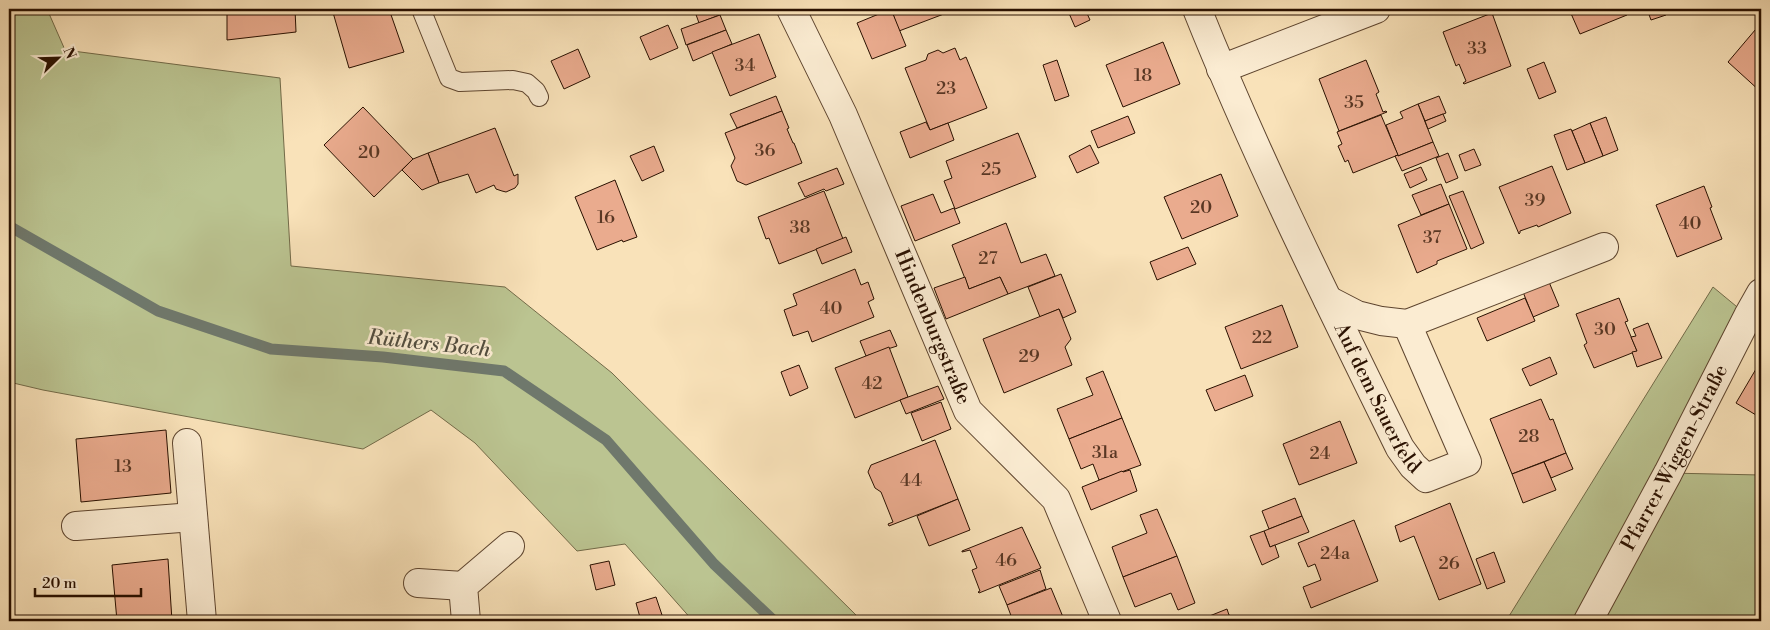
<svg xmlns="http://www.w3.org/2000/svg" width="1770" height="630" font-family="'Libre Bodoni',serif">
	<rect width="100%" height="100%" fill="#f9e2b9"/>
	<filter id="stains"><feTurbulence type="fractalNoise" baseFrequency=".004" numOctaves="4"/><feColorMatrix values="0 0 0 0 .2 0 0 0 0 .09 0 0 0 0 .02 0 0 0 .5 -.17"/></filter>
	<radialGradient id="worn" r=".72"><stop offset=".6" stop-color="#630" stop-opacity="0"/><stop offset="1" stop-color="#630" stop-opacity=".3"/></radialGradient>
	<g fill="#bbc491" stroke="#726a48">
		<polygon points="9,9 47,9 65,50 280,78 291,266 505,287 612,373 862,621 693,621 625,544 577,551 475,443 431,410 363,449 43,390 9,382"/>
		<polygon points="1713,287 1748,316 1668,473 1761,475 1761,621 1506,621"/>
	</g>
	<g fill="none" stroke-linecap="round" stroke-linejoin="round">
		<polyline stroke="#6f786c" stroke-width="11" points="9,226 158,311 271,349 383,357 504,371 606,440 714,564 774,621"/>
	</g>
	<g fill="#eaab8e" stroke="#291000">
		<polygon points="227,9 295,9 296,32 227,40"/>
		<polygon points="332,9 389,9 404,52 349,68"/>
		<polygon points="694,9 735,9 699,23"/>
		<polygon points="886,9 957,9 899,31 891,9 887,11"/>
		<polygon points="891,9 906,46 872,59 857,23"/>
		<polygon points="1074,9 1085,9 1090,20 1075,27 1068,11"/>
		<polygon points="1569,9 1622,9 1624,14 1626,13 1627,15 1580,34"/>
		<polygon points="1647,9 1664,9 1666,15 1651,20"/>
		<polygon points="1492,13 1511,66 1464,84 1463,83 1466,81 1459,64 1456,66 1443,32"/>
		<polygon points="720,15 726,30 686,45 681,29"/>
		<polygon points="1761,23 1761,92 1728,62"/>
		<polygon points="668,25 678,48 650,60 640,37"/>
		<polygon points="726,30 732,44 693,61 687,45"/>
		<polygon points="759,34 776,77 730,96 712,52"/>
		<polygon points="1163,42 1180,84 1123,107 1106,65"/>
		<polygon points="955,48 960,60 966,57 987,108 930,130 905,68 926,60 928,54 938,50 943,53"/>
		<polygon points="578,49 590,77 564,89 551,61"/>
		<polygon points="1057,60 1069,96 1055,101 1043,65"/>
		<polygon points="1366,60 1379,92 1376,94 1383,112 1386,111 1387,112 1339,131 1319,79"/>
		<polygon points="1544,62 1556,92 1539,99 1527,69"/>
		<polygon points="776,96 782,111 737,128 730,114"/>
		<polygon points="1439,96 1446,113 1425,121 1418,104"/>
		<polygon points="1418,104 1433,142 1398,156 1386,125 1403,118 1400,112"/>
		<polygon points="363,107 413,159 374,197 324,145"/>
		<polygon points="782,111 789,128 787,129 793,143 794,143 802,163 746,185 737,181 731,166 735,158 725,133"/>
		<polygon points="1443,114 1446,121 1428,129 1425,121"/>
		<polygon points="1381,115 1398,155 1353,173 1348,160 1345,162 1338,146 1342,144 1337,132"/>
		<polygon points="1128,116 1135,133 1098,148 1091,131"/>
		<polygon points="1606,117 1618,150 1603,156 1590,123"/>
		<polygon points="926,122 930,130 948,123 954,140 910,158 900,132"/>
		<polygon points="1590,123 1603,156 1585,163 1572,131"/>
		<polygon points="495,128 514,176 518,174 518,184 515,188 506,192 502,191 496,189 494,185 476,193 468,174 439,183 428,153"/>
		<polygon points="1571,129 1585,163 1567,170 1554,135"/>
		<polygon points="1018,133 1036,177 955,209 944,181 952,178 946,161"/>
		<polygon points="1433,142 1439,156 1402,171 1395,156 1398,155 1398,156"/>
		<polygon points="1090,145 1099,163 1077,173 1069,156"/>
		<polygon points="654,146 664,171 642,181 630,156"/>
		<polygon points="1474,149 1481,165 1465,171 1459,155"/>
		<polygon points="428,153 439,183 422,190 402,170 413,159"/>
		<polygon points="1448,153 1458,178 1446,183 1436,158"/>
		<polygon points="1552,166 1571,213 1538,227 1537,225 1520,231 1520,233 1519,234 1499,187"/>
		<polygon points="1421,167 1427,180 1410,188 1404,174"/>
		<polygon points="837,168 844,184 826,191 824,189 805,197 798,183"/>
		<polygon points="1221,174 1238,216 1182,239 1164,197"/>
		<polygon points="615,180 637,237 623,242 622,240 597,250 575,197"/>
		<polygon points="1441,184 1449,204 1421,215 1412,195"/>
		<polygon points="1704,186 1712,207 1710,208 1722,239 1677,257 1656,205"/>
		<polygon points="824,191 843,239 779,264 769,238 766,239 758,217"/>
		<polygon points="1463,191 1484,243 1471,249 1449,196"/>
		<polygon points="933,194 941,213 954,208 960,223 915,241 901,206"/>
		<polygon points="1449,204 1467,249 1437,261 1437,264 1417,273 1398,225"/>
		<polygon points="1006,223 1021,263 1046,254 1055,276 1008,294 1000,277 969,289 952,245"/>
		<polygon points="846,237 852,252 822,264 816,249"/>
		<polygon points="1188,247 1196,264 1157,280 1150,262"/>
		<polygon points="855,269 861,285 868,282 874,299 868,302 874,317 812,342 808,331 793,336 784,310 797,305 793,294"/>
		<polygon points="1061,274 1076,312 1063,318 1059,309 1040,317 1028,287"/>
		<polygon points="965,277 969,289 1000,277 1008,294 946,319 934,288"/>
		<polygon points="1549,282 1559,306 1533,317 1523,292"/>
		<polygon points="1525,298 1535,321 1487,341 1477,318"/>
		<polygon points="1619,298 1628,321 1625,322 1637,351 1594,368 1584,345 1587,343 1576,314"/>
		<polygon points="1282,305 1298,347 1241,369 1225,327"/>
		<polygon points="1059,309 1071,339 1065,347 1072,365 1004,393 983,339"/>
		<polygon points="1648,323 1662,358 1637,367 1632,352 1637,351 1631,337 1636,336 1633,329"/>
		<polygon points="890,330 897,346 866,356 860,341"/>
		<polygon points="889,347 908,397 855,418 835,368"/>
		<polygon points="1550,357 1557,374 1530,386 1522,369"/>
		<polygon points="799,365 808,388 790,396 781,372"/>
		<polygon points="1756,369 1761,373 1761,418 1736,403"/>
		<polygon points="1103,371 1122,418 1069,439 1057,409 1093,395 1086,378"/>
		<polygon points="1245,375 1253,396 1215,411 1206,390"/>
		<polygon points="938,386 944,399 906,414 900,400"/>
		<polygon points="1541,399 1550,420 1553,419 1566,453 1512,474 1490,419"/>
		<polygon points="941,402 951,429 922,441 911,413"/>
		<polygon points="1122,418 1141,465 1099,480 1093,464 1081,469 1069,439"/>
		<polygon points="1340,421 1357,463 1299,485 1283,444"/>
		<polygon points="166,430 171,493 81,502 76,439"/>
		<polygon points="935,440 958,499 889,526 888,524 893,522 881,492 875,488 868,472 871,465"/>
		<polygon points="1566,453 1573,469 1551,478 1544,462"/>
		<polygon points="1544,462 1556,490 1523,503 1512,474"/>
		<polygon points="1130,470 1137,491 1091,510 1082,487 1122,471 1123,472"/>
		<polygon points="1295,498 1302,516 1269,529 1262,511"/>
		<polygon points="958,499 970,530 929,546 917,516"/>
		<polygon points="1450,503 1481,584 1439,600 1414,536 1400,542 1395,526"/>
		<polygon points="1157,509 1177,556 1123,577 1112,547 1147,533 1140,515"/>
		<polygon points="1302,516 1309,532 1270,547 1264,531"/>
		<polygon points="1354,520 1378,581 1311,608 1303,587 1321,580 1315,564 1308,567 1298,543"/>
		<polygon points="1022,527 1041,568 979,593 978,592 980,591 972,570 977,568 970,550 962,552 962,551"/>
		<polygon points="1264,531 1270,547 1275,545 1279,557 1262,565 1250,536"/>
		<polygon points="1494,552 1505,582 1487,589 1476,559"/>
		<polygon points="1177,556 1195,603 1178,610 1171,593 1135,607 1123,577"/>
		<polygon points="168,559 172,621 117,621 112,565"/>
		<polygon points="609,561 615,585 596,590 590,565"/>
		<polygon points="1040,570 1046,589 1007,605 999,586"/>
		<polygon points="1051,588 1063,617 1051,621 1013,621 1007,605"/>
		<polygon points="656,597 664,621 641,621 636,603"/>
		<polygon points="1227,609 1229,615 1238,619 1239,621 1197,621"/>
	</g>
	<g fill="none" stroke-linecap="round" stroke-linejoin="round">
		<g stroke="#5d442e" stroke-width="20">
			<polyline id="lane" points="421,9 449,78 460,82 513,80 527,83 536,91 539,97"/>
		</g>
		<g stroke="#5d442e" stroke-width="30">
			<g id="street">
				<path id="s1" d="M 791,9 L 843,115 L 968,411 L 1056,499 L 1107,621"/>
				<path id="s2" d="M 1197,9 C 1257,159 1329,303 1400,448 L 1413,466 L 1426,478 L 1467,462 L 1407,324"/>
				<polyline points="1221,69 1376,9"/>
				<polyline points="1328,300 1357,315 1381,321 1407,324 1604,247"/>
				<polyline points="187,443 202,621"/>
				<polyline points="76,526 193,517"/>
				<polyline points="418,583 463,586"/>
				<polyline points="466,621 463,586 510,546"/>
				<path id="s3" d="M 1588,621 L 1668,473 L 1748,316 L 1761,293"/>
			</g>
		</g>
		<use href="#lane" stroke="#fbecd2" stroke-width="18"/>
		<use href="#street" stroke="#fbecd2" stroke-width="28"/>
	</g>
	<g text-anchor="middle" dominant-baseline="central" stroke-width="5" stroke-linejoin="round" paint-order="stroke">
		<g font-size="18" fill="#593724">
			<text x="1477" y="48">33</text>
			<text x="745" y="65">34</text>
			<text x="1143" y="75">18</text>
			<text x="946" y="88">23</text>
			<text x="1354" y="102">35</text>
			<text x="765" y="150">36</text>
			<text x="369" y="152">20</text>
			<text x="991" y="169">25</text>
			<text x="1535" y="200">39</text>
			<text x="1201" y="207">20</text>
			<text x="606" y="217">16</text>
			<text x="1690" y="223">40</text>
			<text x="800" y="227">38</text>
			<text x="1432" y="237">37</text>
			<text x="988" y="258">27</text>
			<text x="831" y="308">40</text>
			<text x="1605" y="329">30</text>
			<text x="1262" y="337">22</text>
			<text x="1029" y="356">29</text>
			<text x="872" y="383">42</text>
			<text x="1529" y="436">28</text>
			<text x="1105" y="452">31a</text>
			<text x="1320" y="453">24</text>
			<text x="123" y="466">13</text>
			<text x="911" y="480">44</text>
			<text x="1335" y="553">24a</text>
			<text x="1006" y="560">46</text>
			<text x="1449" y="563">26</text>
		</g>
		<g font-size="20" fill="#291000" stroke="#fbecd2">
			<text stroke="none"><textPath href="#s1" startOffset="348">Hindenburgstraße</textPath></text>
			<text stroke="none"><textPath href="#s2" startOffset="429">Auf dem Sauerfeld</textPath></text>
			<text stroke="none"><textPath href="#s3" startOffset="185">Pfarrer-Wiggen-Straße</textPath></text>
		</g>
		<g font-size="21" font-style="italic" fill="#524d3f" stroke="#fbecd2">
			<text transform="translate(429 344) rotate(6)">Rüthers Bach</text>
		</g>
	</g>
	<rect width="1770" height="630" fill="none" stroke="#f9e2b9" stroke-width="30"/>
	<rect x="10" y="10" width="1750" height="610" fill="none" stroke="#291000" stroke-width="2.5"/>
	<rect x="15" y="15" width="1740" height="600" fill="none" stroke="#291000"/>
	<g transform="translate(58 58) rotate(67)" stroke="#fbecd2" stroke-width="4" paint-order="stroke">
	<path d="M0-4L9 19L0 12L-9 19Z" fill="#291000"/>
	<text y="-8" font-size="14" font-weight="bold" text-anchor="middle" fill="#291000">N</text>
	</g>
	<path d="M35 588v8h106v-8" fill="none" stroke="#291000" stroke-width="2.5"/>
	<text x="42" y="588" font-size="15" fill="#291000" stroke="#fbecd2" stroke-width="4" paint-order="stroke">20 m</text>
	<rect width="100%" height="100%" filter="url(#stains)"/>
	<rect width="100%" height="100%" fill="url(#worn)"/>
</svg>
